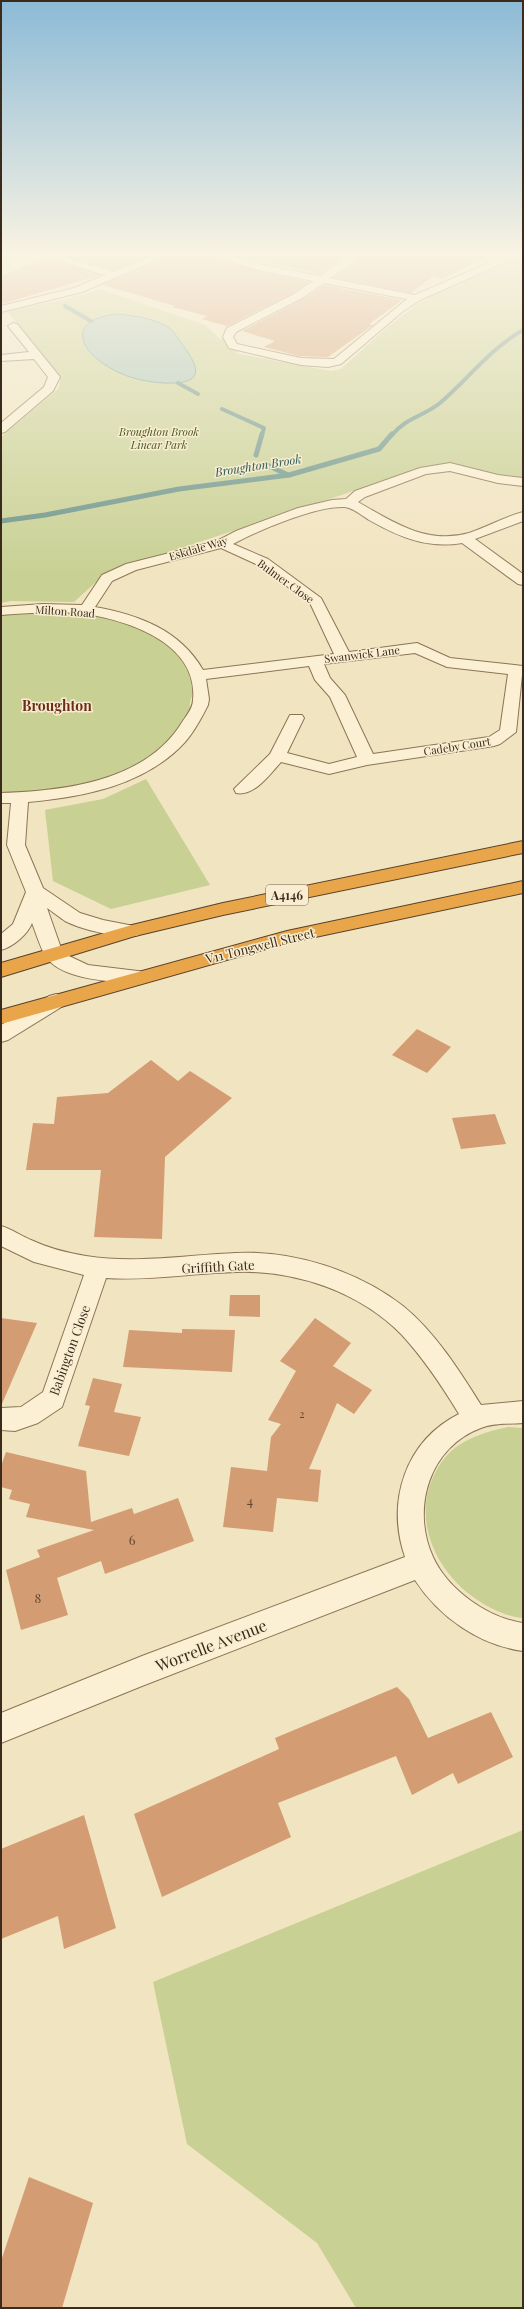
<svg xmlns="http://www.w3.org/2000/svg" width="524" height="2309" font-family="'Playfair Display',serif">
	<rect width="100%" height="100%" fill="#f1e4c0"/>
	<g fill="#c8d093">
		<path d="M 523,257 L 523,480 L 501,477 L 453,464 L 423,468 L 106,573 L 74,602 L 11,601 L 1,603 L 1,437 L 59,388 L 60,377 L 7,311 L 67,299 L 99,289 L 205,325 L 220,339 L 224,338 L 233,349 L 239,352 L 234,353 L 331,371 L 341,369 C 364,349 387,325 413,308 C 445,286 485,266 523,257 Z"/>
		<polygon points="86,610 162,635 199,675 190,702 188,730 168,750 102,784 1,798 1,611"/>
		<polygon points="146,779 210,885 111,909 53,881 45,810 103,799"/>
		<path d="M 508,1427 L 523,1428 L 523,1618 C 507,1617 489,1608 476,1599 C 436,1572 412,1520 434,1475 C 440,1463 448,1452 459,1445 C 475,1435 490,1431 508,1427 Z"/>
		<polygon points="523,1830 523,2308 356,2308 317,2243 187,2144 153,1982"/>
	</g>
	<path fill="#a3c3ba" stroke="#699289" d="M 118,314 C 136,316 152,318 168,327 C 175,332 180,342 185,348 C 205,376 196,384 164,383 C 147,382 128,378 114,370 C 77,351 66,319 118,314 Z"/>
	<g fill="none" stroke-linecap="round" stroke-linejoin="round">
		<g stroke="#699289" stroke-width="4">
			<polyline points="65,306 91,321"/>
			<polyline points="178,383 198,394"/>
			<polyline points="222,409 264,428 262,435"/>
			<path d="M 392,435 C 407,417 424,416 440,403 C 468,379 490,349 523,330"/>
		</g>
		<g stroke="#699289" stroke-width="5">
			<polyline points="256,455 262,434"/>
			<polyline points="265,464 288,475"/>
			<polyline points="1,521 45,515 179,489 289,475 379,449 392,434"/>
		</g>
	</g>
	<g fill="#d39c73">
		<polygon points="59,254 153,254 114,270"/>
		<polygon points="171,254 203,254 262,272 309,282 293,293 227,326 202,319 207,316 172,307 175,306 103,285"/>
		<polygon points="226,254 347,254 320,274"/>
		<polygon points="361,254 494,254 442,279 433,276 411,293 334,277 356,262"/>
		<polygon points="47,258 101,275 1,304 1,276"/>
		<polygon points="324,285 402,300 369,324 373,325 328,357 299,356 264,347 275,341 242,331 303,299"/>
		<polygon points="417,1029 451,1047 427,1073 392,1055"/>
		<polygon points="151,1060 178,1081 190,1071 232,1098 165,1157 162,1239 94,1237 101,1170 26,1170 33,1123 54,1124 57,1097 108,1093"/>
		<polygon points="495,1114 506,1144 461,1149 452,1118"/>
		<polygon points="230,1295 260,1295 260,1317 229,1316"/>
		<polygon points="1,1318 37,1323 1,1406"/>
		<polygon points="315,1318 351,1343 333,1366 372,1390 354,1414 337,1403 309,1469 321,1470 318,1502 277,1498 273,1532 223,1527 231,1467 267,1471 271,1437 281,1424 268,1420 296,1371 280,1361"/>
		<polygon points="182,1329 235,1330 232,1372 123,1367 129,1330 182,1333"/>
		<polygon points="93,1378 122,1384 114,1412 141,1417 129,1456 78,1446 90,1406 85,1405"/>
		<polygon points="6,1452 86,1471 91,1522 132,1508 134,1514 178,1498 194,1541 105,1574 101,1561 57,1578 68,1615 21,1630 6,1570 40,1557 37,1550 94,1530 26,1517 30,1504 9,1499 12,1490 1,1487 1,1466"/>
		<polygon points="397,1687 409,1699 428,1738 491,1712 513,1757 458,1784 453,1773 412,1795 396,1756 278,1803 291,1837 162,1897 134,1814 279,1749 275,1738"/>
		<polygon points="84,1815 116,1928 64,1949 58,1916 1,1939 1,1849"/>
		<polygon points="29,2177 93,2203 62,2308 1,2308 1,2261"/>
	</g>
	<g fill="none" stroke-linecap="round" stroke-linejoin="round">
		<g stroke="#8c7456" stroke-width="2">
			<g id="minor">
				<polygon points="38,254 53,254 114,272 157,254 170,254 82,292 1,312 1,306 74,288 105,275"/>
				<path d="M 204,254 L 220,254 L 263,265 L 320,276 L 350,254 L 360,254 L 355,261 L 330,278 L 415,295 L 504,256 L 523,254 L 523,258 L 510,260 L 420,300 L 402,312 L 341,364 L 328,367 L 301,365 L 229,348 L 223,337 L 227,328 L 294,294 L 313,281 L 262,271 ZM 324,283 L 407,299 L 334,359 L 301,358 L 237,344 L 233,337 L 236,332 L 302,298 Z"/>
				<polygon points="13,323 17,324 60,377 53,391 5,432 1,433 1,423 44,387 48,377 34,359 1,361 1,355 29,352 8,326"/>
				<path d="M 450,463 L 498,475 L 523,478 L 523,486 L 498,483 L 450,471 L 426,474 L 365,497 L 358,502 C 393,522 427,545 469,533 C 487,527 504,517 523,512 L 523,521 L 475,539 L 523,574 L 523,585 L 518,584 L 462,543 C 427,549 399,537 369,520 C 363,516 353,508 345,507 C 318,505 257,531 233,544 L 268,559 L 321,598 L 349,652 L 417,643 L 450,658 L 523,666 L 516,732 L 500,744 L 494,746 L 367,765 L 329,774 L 281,762 C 270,774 254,797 236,793 L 234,789 L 270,754 L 290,715 L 302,715 L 304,718 L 287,753 L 329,764 L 357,757 L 330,697 L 315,680 L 309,666 L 206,679 L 209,699 L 208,705 C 202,717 194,732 185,742 C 146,785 84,797 28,802 L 25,845 L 43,888 L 80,913 L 103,920 L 139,927 L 141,931 L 139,935 C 122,940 80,929 65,921 C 59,917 53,912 47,908 L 62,951 L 69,956 L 88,965 L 146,972 L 149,977 L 146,982 L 139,984 C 113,981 63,981 46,957 C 40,947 36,933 32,923 C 28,934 13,947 1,950 L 1,934 L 13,924 L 26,892 L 7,845 L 11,803 L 1,803 L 1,793 C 63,791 144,782 181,724 C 185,717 193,709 193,700 C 199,641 122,618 77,613 C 51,611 26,613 1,615 L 1,607 L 43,604 L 82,605 L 102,575 L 126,564 L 217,541 L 236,531 L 298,508 L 332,500 L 346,499 L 355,491 L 420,468 ZM 221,548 L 258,565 L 310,603 L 334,654 L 203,670 C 180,630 139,615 95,607 L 112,581 L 136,570 ZM 415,653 L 447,667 L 508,674 L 500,730 L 489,737 L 373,754 L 345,695 L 330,678 L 324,664 Z"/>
				<polygon points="56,994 63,996 66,1001 63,1006 8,1040 1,1042 1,1025 49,996"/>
				<path d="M 1,1226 C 12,1229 21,1236 31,1240 C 48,1248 67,1253 86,1256 C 136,1264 185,1255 236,1253 C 293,1250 358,1271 403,1306 C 435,1332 459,1370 481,1405 L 523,1401 L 523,1423 C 510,1424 494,1423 481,1428 C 429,1447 411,1509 433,1557 C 448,1590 488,1618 523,1623 L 523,1651 C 479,1645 439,1617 415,1580 L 142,1686 L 1,1743 L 1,1713 L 142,1656 L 405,1557 C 386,1502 405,1441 459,1414 C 442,1386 424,1359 402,1335 C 360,1292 296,1270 236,1272 C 193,1273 150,1281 106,1278 L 62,1407 L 38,1423 L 15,1431 L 1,1430 L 1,1408 L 21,1407 L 43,1392 L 84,1275 L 34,1262 L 1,1246 Z"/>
			</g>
		</g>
		<g stroke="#59422b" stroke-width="2">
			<g id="highway">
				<polygon points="523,841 523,853 223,915 135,936 1,977 1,963 132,925 223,903"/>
				<polygon points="523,881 523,893 287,943 1,1024 1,1010 287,931"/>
			</g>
		</g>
		<use href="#minor" fill="#fbf0d4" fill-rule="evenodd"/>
		<use href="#highway" fill="#e8a54a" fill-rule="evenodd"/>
	</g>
	<linearGradient id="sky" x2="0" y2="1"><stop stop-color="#8cbad6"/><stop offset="0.44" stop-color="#f9f3e3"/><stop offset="1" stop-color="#f9f3e3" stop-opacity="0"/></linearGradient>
	<rect width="524" height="577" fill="url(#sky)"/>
	<g text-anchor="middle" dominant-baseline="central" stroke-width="3" stroke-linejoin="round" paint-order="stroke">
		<g font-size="11" font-style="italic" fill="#495821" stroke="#f8edd0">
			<text x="159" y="431">Broughton Brook<tspan x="159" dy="13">Linear Park</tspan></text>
		</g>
		<g font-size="11" fill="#3a2b1c" stroke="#f8edd0">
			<text transform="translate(198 548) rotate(-16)">Eskdale Way</text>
			<text transform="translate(286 581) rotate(36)">Bulmer Close</text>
			<text transform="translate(65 611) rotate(4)">Milton Road</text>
			<text transform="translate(362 654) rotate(-7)">Swanwick Lane</text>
			<text transform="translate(457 746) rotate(-9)">Cadeby Court</text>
		</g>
		<g font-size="11" fill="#604732">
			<text x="302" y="1413">2</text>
		</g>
		<g font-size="12" font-style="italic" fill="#2a5b59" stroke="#f8edd0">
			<text transform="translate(258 465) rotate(-9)">Broughton Brook</text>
		</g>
		<rect fill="#f8edd0" stroke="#736552" stroke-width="1" x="266" y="885" width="42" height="20" rx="3"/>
		<g font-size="12" font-weight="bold" fill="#3a2b1c">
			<text x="287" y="895">A4146</text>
		</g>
		<g font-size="13" fill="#3a2b1c" stroke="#f8edd0">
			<text transform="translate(260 945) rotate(-14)">V11 Tongwell Street</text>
			<text transform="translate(218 1266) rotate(-3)">Griffith Gate</text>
			<text transform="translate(69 1350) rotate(-70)">Babington Close</text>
		</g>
		<g font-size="13" fill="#604732">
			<text x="250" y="1500">4</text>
			<text x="132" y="1539">6</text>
			<text x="38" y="1597">8</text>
		</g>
		<g font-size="14" font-weight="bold" fill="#6b2b18" stroke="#f8edd0">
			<text x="57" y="705">Broughton</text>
		</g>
		<g font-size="16" fill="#3a2b1c" stroke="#f8edd0">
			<text transform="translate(211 1645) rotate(-21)">Worrelle Avenue</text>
		</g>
	</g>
	<rect width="524" height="2309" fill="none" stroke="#3a2b1c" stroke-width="4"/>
</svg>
